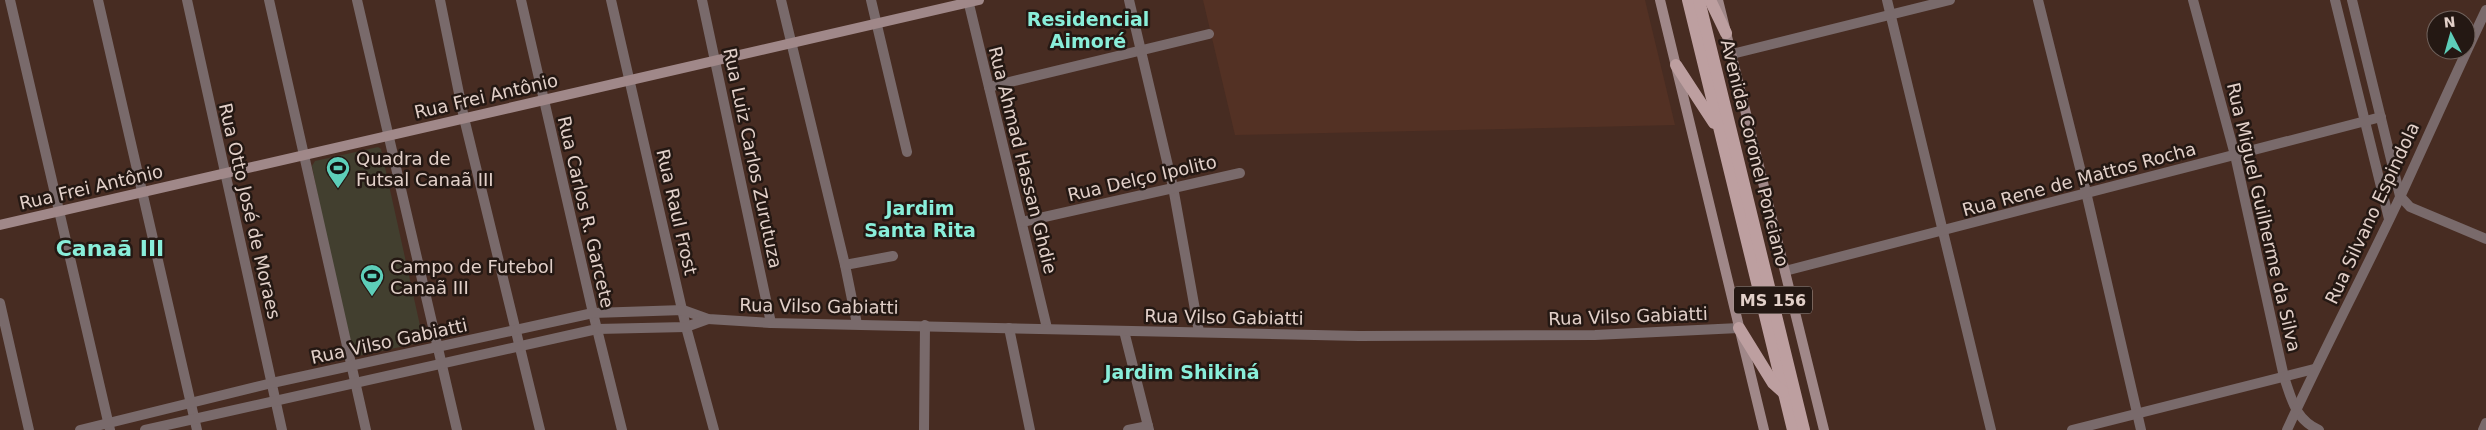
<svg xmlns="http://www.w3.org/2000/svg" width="2486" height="430" font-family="'DejaVu Sans',sans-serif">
	<rect width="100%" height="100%" fill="#472c22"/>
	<polygon fill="#533124" points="1203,0 1645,0 1675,125 1235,135"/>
	<polygon fill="#423f2f" points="378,147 381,149 423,339 422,342 414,344 358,356 354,355 325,232 312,166 315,161"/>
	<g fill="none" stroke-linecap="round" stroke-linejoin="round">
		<g stroke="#796a6b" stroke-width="10">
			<polyline points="10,0 110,430"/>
			<polyline points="98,0 197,430"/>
			<polyline points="187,0 282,430"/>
			<polyline points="269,0 366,430"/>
			<polyline points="357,0 457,430"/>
			<polyline points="440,0 464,118 540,430"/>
			<polyline points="521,0 593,313 622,430"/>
			<polyline points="611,0 686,327 714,430"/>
			<polyline points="702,0 771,323"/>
			<polyline points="781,0 845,265 857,324"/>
			<polyline points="871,0 907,152"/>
			<polyline points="968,0 1047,328"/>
			<polyline points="1129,0 1173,187 1199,332"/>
			<polyline points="1887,0 1991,430"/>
			<polyline points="2038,0 2086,192 2141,430"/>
			<path d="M 2193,0 L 2235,155 L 2284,377 C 2292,400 2295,419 2319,430"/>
			<polyline points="2335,0 2389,219"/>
			<polyline points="2352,0 2400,196 2410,207 2486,239"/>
			<polyline points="1732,54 1950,0"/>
			<polyline points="989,87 1209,34"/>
			<polyline points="1022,222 1240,173"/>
			<polyline points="845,265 893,256"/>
			<polyline points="1785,271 2381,117"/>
			<polyline points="0,303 29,430"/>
			<polyline points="1009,328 1030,430"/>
			<polyline points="1124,331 1149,430"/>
			<polyline points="80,430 272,383 593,313 683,310 708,319 771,323 1359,336 1595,335 1739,328"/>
			<polyline points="145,430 597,329 686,327 708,319"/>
			<polyline points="924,430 925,325"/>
			<polyline points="1128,430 1148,426"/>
			<polyline points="2072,430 2314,369"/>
			<path d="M 2287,430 C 2323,351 2364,274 2401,195 C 2429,134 2457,71 2486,10"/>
			<polyline points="2483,430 2486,423"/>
		</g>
		<g stroke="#a08889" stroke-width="10">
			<polyline points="1660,0 1764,430"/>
			<polyline points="1718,0 1824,430"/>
			<polyline points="0,225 979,0"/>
		</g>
		<g stroke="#bd9fa0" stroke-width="12">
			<polyline points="1688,0 1793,430"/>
			<polyline points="1699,0 1804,430"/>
			<polyline points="1710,0 1726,33"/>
			<polyline points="1676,65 1714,123"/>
			<polyline points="1739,328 1773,383 1783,392"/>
		</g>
	</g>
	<defs>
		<g id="stadium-pin" transform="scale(1.25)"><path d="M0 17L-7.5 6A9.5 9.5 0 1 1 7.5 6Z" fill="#5dceb9" stroke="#241813"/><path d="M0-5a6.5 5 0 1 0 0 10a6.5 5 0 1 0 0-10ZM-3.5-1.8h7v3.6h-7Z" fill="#111"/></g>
	</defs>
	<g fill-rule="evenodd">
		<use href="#stadium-pin" x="338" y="168"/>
		<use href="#stadium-pin" x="372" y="276"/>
	</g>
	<g text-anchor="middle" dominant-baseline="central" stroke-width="5" stroke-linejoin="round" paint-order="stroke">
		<rect fill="#241813" stroke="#a99992" stroke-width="1" x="1734" y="286.5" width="78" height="27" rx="4"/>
		<g font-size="16" font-weight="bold" fill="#e2d0c9">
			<text x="1773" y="300">MS 156</text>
		</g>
		<g font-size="18" fill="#e2d0c9" stroke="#241813">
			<text transform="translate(486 96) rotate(-13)">Rua Frei Antônio</text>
			<text transform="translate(1755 153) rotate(76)">Avenida Coronel Ponciano</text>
			<text transform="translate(753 158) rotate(78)">Rua Luiz Carlos Zurutuza</text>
			<text transform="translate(1023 160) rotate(76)">Rua Ahmad Hassan Ghdie</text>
			<text transform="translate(1142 178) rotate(-13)">Rua Delço Ipolito</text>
			<text transform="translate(2079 179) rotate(-15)">Rua Rene de Mattos Rocha</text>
			<text transform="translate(91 187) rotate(-13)">Rua Frei Antônio</text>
			<text transform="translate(250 211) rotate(77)">Rua Otto José de Moraes</text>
			<text transform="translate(586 212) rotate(77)">Rua Carlos R. Garcete</text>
			<text transform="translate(677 212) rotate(77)">Rua Raul Frost</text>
			<text transform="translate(2372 213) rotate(-65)">Rua Silvano Espindola</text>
			<text transform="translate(2264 217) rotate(77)">Rua Miguel Guilherme da Silva</text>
			<text transform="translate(819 306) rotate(1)">Rua Vilso Gabiatti</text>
			<text transform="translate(1628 316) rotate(-2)">Rua Vilso Gabiatti</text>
			<text transform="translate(1224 317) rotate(1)">Rua Vilso Gabiatti</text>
			<text transform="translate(389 341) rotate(-12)">Rua Vilso Gabiatti</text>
		</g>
		<g font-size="18" fill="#e2d0c9" stroke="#241813" text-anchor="start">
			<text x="356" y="158">Quadra de<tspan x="356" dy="21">Futsal Canaã III</tspan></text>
			<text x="390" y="266">Campo de Futebol<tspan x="390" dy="21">Canaã III</tspan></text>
		</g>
		<g font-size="19" font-weight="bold" fill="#89eeda" stroke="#241813">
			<text x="1088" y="19">Residencial<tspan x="1088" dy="22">Aimoré</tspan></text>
			<text x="920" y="208">Jardim<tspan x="920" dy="22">Santa Rita</tspan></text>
			<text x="1182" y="372">Jardim Shikiná</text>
		</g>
		<g font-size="22" font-weight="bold" fill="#89eeda" stroke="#241813">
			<text x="110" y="248">Canaã III</text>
		</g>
	</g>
	<g transform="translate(2451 35) rotate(354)"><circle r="24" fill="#241813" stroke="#70625c"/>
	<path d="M0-4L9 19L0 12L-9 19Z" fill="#5dceb9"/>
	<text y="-8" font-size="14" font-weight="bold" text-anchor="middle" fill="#e2d0c9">N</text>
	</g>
</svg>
